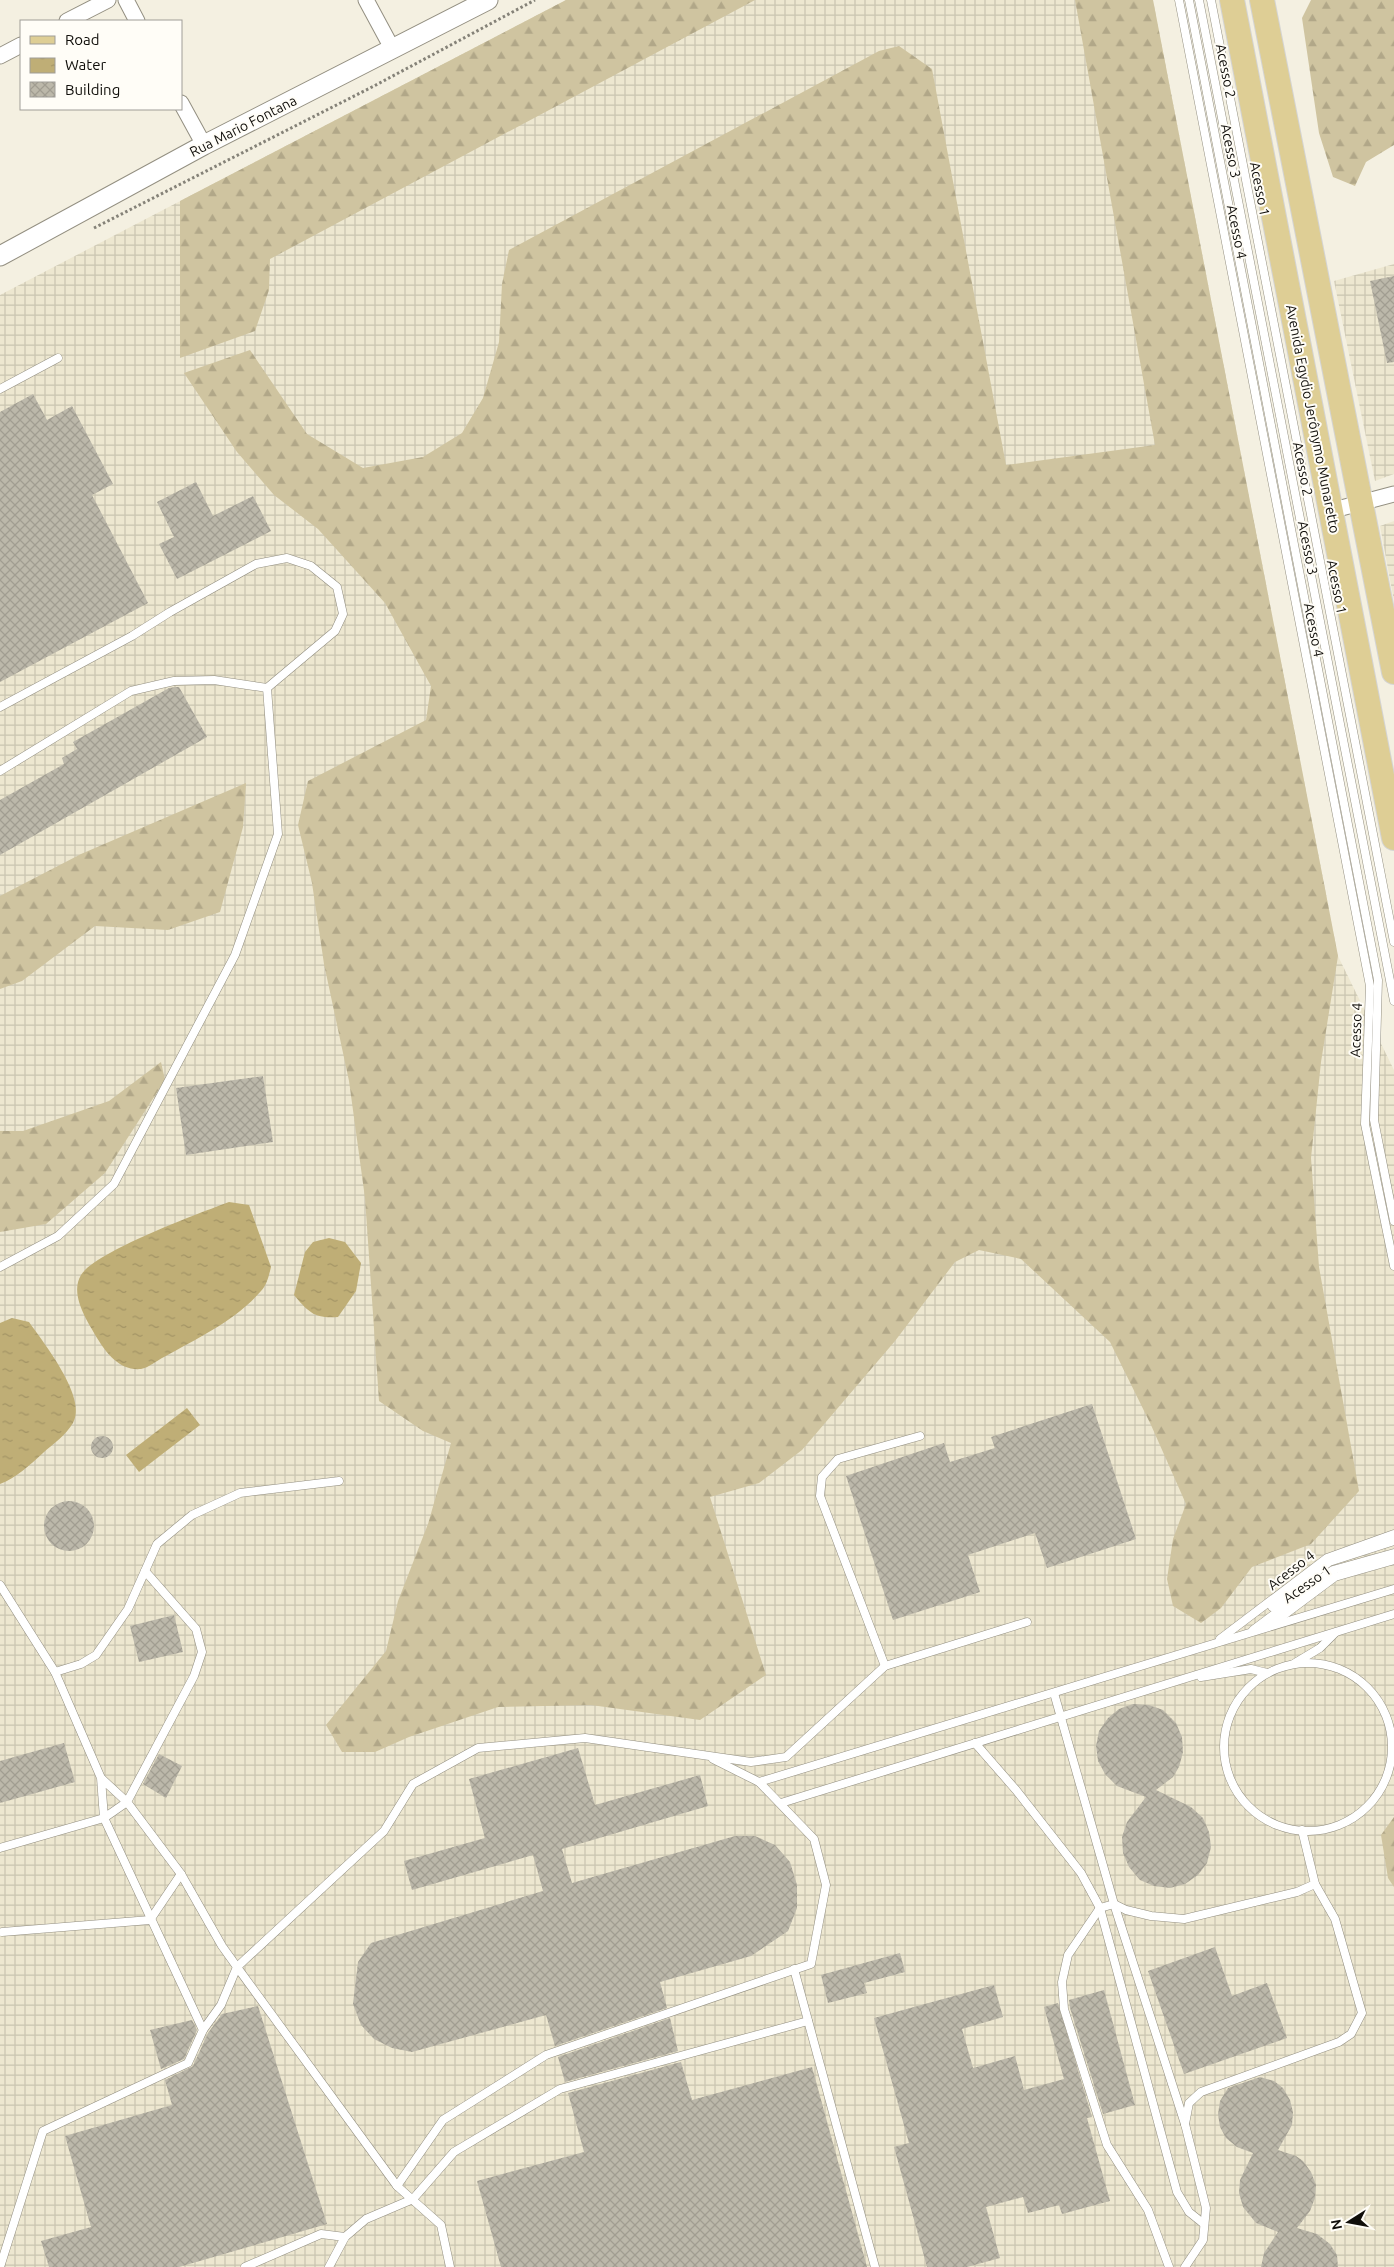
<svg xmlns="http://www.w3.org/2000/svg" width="1394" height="2267" font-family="Ubuntu,sans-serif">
	<defs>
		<pattern id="industrial-grid" width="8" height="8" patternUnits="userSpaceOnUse" patternTransform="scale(1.25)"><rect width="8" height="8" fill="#ede7d0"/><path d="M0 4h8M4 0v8" fill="none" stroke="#cac5b1"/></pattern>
		<pattern id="forest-firs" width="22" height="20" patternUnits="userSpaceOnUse" patternTransform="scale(1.25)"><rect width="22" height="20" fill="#cfc4a0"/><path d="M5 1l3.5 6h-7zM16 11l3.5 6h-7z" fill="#b1a788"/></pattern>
		<pattern id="water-ripples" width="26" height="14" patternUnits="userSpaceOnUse" patternTransform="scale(1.25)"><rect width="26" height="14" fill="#bfae76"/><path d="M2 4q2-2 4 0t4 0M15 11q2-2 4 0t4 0" fill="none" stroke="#a39465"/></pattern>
		<pattern id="building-cross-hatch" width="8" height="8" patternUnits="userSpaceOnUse" patternTransform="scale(1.25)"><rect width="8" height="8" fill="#bcb8aa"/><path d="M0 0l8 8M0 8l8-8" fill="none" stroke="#a19d91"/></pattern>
	</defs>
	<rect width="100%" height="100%" fill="#f4f0e1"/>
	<g fill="url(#industrial-grid)">
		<polygon points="566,0 1153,0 1338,956 1394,1070 1394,2267 0,2267 0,295"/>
		<polygon points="1394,264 1394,474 1375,481 1334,281"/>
		<polygon points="1394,521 1394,601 1380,526"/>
	</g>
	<g fill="url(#forest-firs)">
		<polygon points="566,0 755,0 270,259 269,290 255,331 180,358 180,201"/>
		<polygon points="1075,0 1153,0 1338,956 1321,1062 1311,1158 1319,1267 1359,1491 1311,1544 1252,1567 1221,1608 1201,1623 1173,1606 1167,1579 1173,1539 1186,1504 1151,1425 1110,1342 1021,1259 979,1250 955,1262 895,1341 802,1450 759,1483 710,1497 766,1675 700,1720 591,1705 498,1707 409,1737 375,1752 342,1752 326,1725 386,1651 398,1601 428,1524 451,1443 423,1431 379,1401 365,1198 349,1081 324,964 312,883 298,825 308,781 426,720 431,686 385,603 318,529 274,495 237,452 184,373 250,350 307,434 363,468 423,457 462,433 483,398 499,342 502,284 509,250 879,51 899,46 932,69 1006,465 1155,445"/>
		<polygon points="1311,0 1394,0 1394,145 1366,162 1355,186 1333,177 1319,133 1302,18"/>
		<polygon points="246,783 243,827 220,912 168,930 95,926 22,981 0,989 0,896 81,854"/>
		<polygon points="161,1062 165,1080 105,1173 46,1224 0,1232 0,1131 23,1131 109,1101"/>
		<polygon points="1394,1817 1394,1887 1388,1878 1381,1835"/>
	</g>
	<g fill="url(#water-ripples)">
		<path d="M 229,1202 L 249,1205 L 271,1267 C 269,1275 267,1285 261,1291 C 235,1321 198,1338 164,1357 C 158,1360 148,1368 141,1369 C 120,1371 107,1354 97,1338 C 88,1322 69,1295 81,1275 C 96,1251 200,1213 229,1202 Z"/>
		<path d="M 329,1238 L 345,1242 L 361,1263 L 356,1291 L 338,1317 C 315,1319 308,1312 294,1295 L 305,1252 L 313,1242 Z"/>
		<path d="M 12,1318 L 29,1322 C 43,1342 88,1398 73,1423 C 66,1435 53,1444 43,1453 C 31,1464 16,1478 0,1484 L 0,1323 Z"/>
		<polygon points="187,1408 200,1425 139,1472 126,1455"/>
	</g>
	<g fill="url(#building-cross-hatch)">
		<polygon points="1394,276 1394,362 1387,363 1370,281"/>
		<polygon points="33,394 47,420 72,406 113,484 92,495 148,603 0,682 0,412"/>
		<polygon points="196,482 213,516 253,496 271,531 177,579 159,544 174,537 157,502"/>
		<polygon points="175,687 179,687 207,737 0,855 0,800 64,764 62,758 77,749 73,742 169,688"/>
		<polygon points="263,1076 273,1142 186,1155 176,1088"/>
		<polygon points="1092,1404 1136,1539 1047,1568 1035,1533 968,1555 980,1592 893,1620 846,1476 944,1443 950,1462 995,1448 991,1437"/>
		<circle cx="102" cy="1447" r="11"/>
		<circle cx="69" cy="1526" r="25"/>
		<polygon points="174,1615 183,1652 139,1662 130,1626"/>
		<polygon points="1133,1704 1149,1705 1163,1710 1176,1723 1182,1737 1183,1752 1179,1767 1173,1777 1156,1790 1191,1807 1203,1818 1209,1832 1211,1847 1207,1863 1198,1875 1185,1884 1170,1888 1154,1886 1140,1880 1129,1867 1123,1853 1122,1837 1127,1822 1146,1797 1117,1786 1105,1774 1098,1761 1096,1746 1099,1731 1108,1718 1119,1709"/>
		<polygon points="64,1743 75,1782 0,1803 0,1761"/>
		<polygon points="578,1748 595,1805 700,1775 708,1806 562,1849 572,1883 735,1836 755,1836 775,1845 790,1862 797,1885 797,1908 788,1931 751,1956 660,1982 667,2008 555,2046 546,2015 412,2052 392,2048 374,2039 361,2025 353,2004 358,1962 371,1943 543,1891 533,1855 412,1890 404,1861 485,1838 469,1779"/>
		<polygon points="159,1754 182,1766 166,1798 143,1784"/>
		<polygon points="1215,1947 1232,1996 1267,1983 1287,2038 1184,2074 1148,1971"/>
		<polygon points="900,1953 905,1972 864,1983 867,1993 828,2003 821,1975"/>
		<polygon points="994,1985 1003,2017 962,2029 973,2068 1015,2056 1024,2090 1064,2079 1044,2007 1058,2003 1092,2117 1087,2118 1110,2201 1062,2214 1059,2205 1028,2213 1023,2197 986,2207 1000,2258 967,2267 927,2267 894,2147 909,2143 874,2018"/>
		<polygon points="1104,1990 1135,2105 1103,2114 1070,2008 1069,2000"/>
		<polygon points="258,2006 327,2224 179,2267 49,2267 41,2241 91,2227 65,2136 172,2105 165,2080 193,2066 208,2033 222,2014"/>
		<polygon points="670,2018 678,2051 565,2082 558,2057"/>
		<polygon points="192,2020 197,2030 184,2059 161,2069 150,2030"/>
		<polygon points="681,2062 692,2100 812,2067 867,2267 501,2267 477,2181 584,2152 568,2093"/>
		<polygon points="1260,2077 1274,2081 1283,2088 1290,2100 1293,2112 1292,2125 1278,2150 1296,2156 1303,2161 1311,2172 1316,2185 1315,2198 1310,2211 1297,2228 1317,2234 1330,2244 1337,2255 1338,2267 1261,2267 1264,2253 1278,2232 1256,2223 1243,2207 1239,2193 1240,2180 1253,2153 1237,2147 1226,2138 1220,2127 1218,2114 1220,2101 1228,2088"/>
	</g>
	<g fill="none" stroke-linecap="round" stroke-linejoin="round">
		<g stroke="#938f81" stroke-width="9">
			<g id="service">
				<polyline points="1179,0 1370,986 1365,1124 1394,1266"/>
				<polyline points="1189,0 1378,980 1374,1120 1394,1221"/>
				<polyline points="1199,0 1394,1001"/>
				<polyline points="1211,0 1394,942"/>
				<polyline points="0,389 58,358"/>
				<polyline points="0,707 132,636 170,612 256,564 287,558 311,566 337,587 343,614 335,631 267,688"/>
				<polyline points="0,771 131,691 174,681 214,680 267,688 278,834 235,955 114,1184 58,1236 0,1267"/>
				<polyline points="145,1571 196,1629 202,1652 194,1676 127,1802 181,1874 222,1946 237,1967 221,2005 203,2030"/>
				<polyline points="0,1585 55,1672 81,1664 96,1655 128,1609 157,1544 192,1515 240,1493 339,1481"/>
				<polyline points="1272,1607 1329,1562 1394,1541"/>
				<polyline points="1272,1624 1335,1577 1394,1560"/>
				<polyline points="1253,1630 1333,1570 1394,1553"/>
				<polyline points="1220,1639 1327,1558 1394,1534"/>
				<polyline points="1295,1663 1320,1648 1335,1633"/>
				<circle cx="1308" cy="1747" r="84"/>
				<polyline points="885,1666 820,1496 822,1477 838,1459 920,1436"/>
				<polyline points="55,1672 101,1778 104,1818 127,1802 101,1778"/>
				<polyline points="1201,1677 1251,1669 1267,1673"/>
				<polyline points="1054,1693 1114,1904 1185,2124 1206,2208 1203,2240 1185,2267"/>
				<polyline points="975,1743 1016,1790 1081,1873 1100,1908 1177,2192 1189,2212 1204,2224"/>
				<polyline points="759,1782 1394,1589"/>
				<polyline points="781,1803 1394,1614"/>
				<polyline points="1302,1830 1315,1884"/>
				<polyline points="0,1848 104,1818 203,2030 188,2063 43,2131 0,2267"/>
				<polyline points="2,1932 150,1920 181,1874"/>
				<polyline points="794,1969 875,2267"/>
				<polyline points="397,2186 443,2120 546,2055 811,1964 826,1885 814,1839 759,1782 713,1759"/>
				<polyline points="245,2267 321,2234 345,2237"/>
				<polyline points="329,2267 345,2237 366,2219 413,2199 454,2152 560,2089 808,2021"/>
				<polyline points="450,2267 441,2225 397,2186 237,1967 384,1831 413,1784 478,1748 585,1738 751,1762 786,1757 885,1666 1027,1622"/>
				<polyline points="1169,2267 1148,2210 1107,2145 1064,2009 1062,1982 1068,1955 1100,1908 1114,1904 1126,1910 1151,1916 1184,1919 1297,1892 1315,1884 1335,1919 1362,2013 1351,2034 1339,2042 1201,2092 1189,2103 1185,2124"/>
			</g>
		</g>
		<g stroke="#938f81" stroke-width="17">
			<g id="minor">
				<polyline points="126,0 137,21"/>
				<polyline points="366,0 393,50"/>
				<polyline points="67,21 108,0"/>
				<polyline points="0,56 21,45"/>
				<polyline points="181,103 204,145"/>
				<polyline points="1330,511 1394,494"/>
			</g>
		</g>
		<g stroke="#938f81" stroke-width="21">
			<polyline id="tertiary" points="0,256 204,145 488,0"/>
		</g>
		<g stroke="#d4d4d3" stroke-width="26">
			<g id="primary">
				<polyline points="1232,0 1394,838"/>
				<polyline points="1262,0 1394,672"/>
			</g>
		</g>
		<polyline stroke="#858278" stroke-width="3" stroke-dasharray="2.5 2.5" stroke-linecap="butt" points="94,228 374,86 535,0"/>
		<use href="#service" stroke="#fff" stroke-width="8"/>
		<use href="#minor" stroke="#fff" stroke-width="15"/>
		<use href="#tertiary" stroke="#fff" stroke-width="19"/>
		<use href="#primary" stroke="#dece95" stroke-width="24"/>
	</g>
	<g text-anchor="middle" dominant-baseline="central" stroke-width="4" stroke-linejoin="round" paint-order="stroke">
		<g font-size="14" fill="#100e0a" stroke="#fffdf7">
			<text transform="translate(1226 71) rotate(79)">Acesso 2</text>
			<text transform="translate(243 126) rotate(-27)">Rua Mario Fontana</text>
			<text transform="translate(1231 151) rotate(79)">Acesso 3</text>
			<text transform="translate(1260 189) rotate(79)">Acesso 1</text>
			<text transform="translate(1237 232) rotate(79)">Acesso 4</text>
			<text transform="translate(1313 419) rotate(79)">Avenida Egydio Jerônymo Munaretto</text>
			<text transform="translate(1303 469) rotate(79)">Acesso 2</text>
			<text transform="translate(1308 548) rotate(79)">Acesso 3</text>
			<text transform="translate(1337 587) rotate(79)">Acesso 1</text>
			<text transform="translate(1314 630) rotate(79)">Acesso 4</text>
			<text transform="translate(1356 1030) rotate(-88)">Acesso 4</text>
			<text transform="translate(1291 1570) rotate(-38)">Acesso 4</text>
			<text transform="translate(1307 1584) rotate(-35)">Acesso 1</text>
		</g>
	</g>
	<rect x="20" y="20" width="162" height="90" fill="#fffdf7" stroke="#9f9d98"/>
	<rect x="30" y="36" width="25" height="8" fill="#dece95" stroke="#9f9d98"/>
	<text x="65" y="45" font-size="15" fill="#100e0a">Road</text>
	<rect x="30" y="58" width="25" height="15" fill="url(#water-ripples)" stroke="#9f9d98"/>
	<text x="65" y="70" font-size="15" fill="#100e0a">Water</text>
	<rect x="30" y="82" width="25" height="15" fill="url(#building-cross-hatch)" stroke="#9f9d98"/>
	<text x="65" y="95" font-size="15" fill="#100e0a">Building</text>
	<g transform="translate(1349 2222) rotate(259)" stroke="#fffdf7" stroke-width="4" paint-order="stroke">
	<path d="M0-4L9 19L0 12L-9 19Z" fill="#100e0a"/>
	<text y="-8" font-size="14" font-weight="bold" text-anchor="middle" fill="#100e0a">N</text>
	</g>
</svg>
